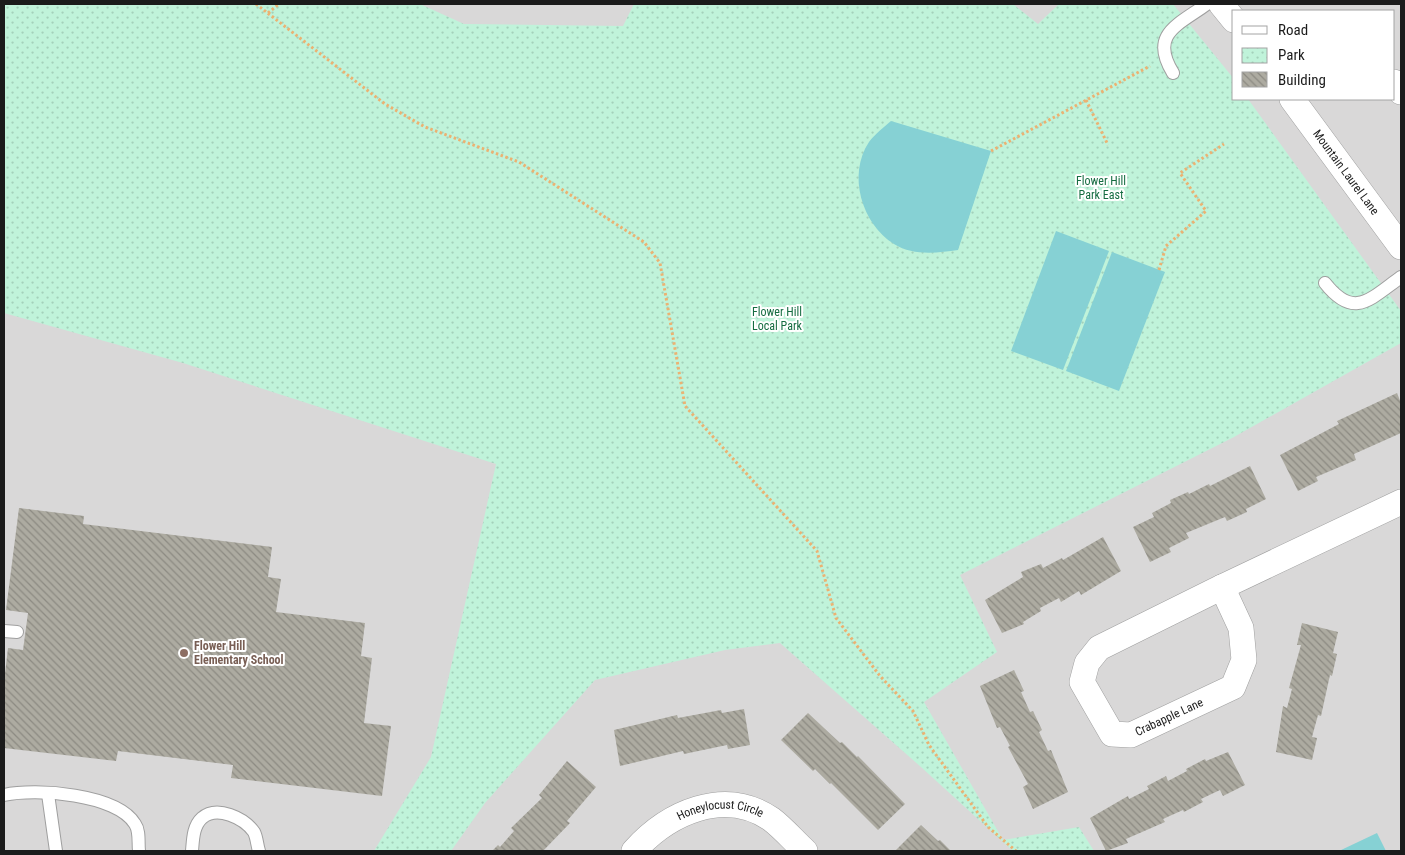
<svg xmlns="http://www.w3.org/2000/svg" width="1405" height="855" font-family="'Roboto Condensed',sans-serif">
	<defs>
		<pattern id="park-dots" width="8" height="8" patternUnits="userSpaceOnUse" patternTransform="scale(1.25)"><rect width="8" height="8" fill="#c0f3da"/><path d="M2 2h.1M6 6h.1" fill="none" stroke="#a4d0ba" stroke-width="1.8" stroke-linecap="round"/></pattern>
		<pattern id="building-back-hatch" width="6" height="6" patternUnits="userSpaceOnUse" patternTransform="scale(1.25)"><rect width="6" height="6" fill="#adaba1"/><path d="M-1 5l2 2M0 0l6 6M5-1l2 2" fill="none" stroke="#8c8a82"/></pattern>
	</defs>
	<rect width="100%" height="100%" fill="#eaebe1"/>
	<path fill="#d9d8d8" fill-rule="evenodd" d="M 4,4 L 1401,4 L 1401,851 L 4,851 ZM 1234,11 L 1394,11 L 1394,99 L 1234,99 Z"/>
	<polygon fill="url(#park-dots)" points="4,4 420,4 464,24 623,26 634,4 1013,4 1038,24 1059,4 1173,4 1234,79 1234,99 1248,99 1401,311 1401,343 1234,437 960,575 997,652 924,702 1003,840 1079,827 1094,851 1013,851 921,767 780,643 725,650 595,680 485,803 451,851 374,851 431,757 496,464 183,363 4,313"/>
	<g fill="#86d1d4">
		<path d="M 891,121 L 991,151 L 958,250 C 937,253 913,256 894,244 C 862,224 847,175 869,142 C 875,134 884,127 891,121 Z"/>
		<polygon points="1056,231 1109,251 1063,370 1011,351"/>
		<polygon points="1112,252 1165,272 1119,391 1066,371"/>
		<polygon points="1377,833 1386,851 1339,851"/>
	</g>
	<g fill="url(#building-back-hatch)">
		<polygon points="1397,393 1401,403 1401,433 1354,454 1356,460 1316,477 1318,481 1298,491 1280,455 1339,424 1337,421"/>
		<polygon points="1250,466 1266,499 1246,509 1247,512 1227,521 1225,517 1186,533 1189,538 1169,548 1171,552 1150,562 1133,527 1154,517 1152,513 1171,503 1170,500 1188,492 1189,494 1209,484 1210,486"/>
		<polygon points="19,508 84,516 83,524 272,547 268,577 281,579 276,612 365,623 361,656 372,658 364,723 391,726 382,796 231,778 233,765 118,751 116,761 4,748 4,682 8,648 23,650 28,613 6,610"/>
		<polygon points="1103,537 1121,571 1081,595 1079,591 1061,602 1059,598 1040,608 1041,611 1023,622 1024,624 1002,633 985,600 1023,577 1021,572 1041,564 1043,568 1062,558 1063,560"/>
		<polygon points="1302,623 1338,632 1333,653 1337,654 1332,676 1330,675 1321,716 1318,715 1312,737 1317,738 1312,760 1276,752 1283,706 1287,708 1292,689 1289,688 1301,645 1297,645"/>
		<polygon points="1014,670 1024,691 1021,692 1030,712 1033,711 1042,730 1039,732 1048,751 1051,750 1068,792 1033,809 1023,787 1028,784 1008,747 1010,746 1000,727 997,728 980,686"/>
		<polygon points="744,709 750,745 728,749 727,745 684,754 683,751 620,766 614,730 677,715 678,718 721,710 722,713"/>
		<polygon points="808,713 840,743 842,742 857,757 858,756 905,804 878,830 831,783 830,784 815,769 813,771 781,740"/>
		<polygon points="1228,752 1245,785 1223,796 1220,790 1201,799 1203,802 1184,812 1183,810 1163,819 1165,822 1126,839 1128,843 1106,851 1090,818 1128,796 1129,799 1149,789 1147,786 1166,776 1168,781 1187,771 1186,769 1205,759 1206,761"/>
		<polygon points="567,761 596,787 567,821 570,823 543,851 492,851 498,845 500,847 514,831 511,828 542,798 539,795"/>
		<polygon points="921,825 938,841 940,840 951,851 895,851"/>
	</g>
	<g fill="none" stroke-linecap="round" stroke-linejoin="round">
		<g stroke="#9f9f9f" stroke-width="14">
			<g id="service">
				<path d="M 1173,73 C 1149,34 1178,25 1207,4"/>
				<path d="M 1325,283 C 1354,320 1370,299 1401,277"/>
				<polyline points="4,631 17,632"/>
				<polyline points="48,794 56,851"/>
				<path d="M 4,795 C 36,788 117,794 135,824 C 140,831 138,843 139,851"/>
				<path d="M 192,851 C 193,840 193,826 202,818 C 217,805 244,818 254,832 C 257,838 257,845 259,851"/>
			</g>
		</g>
		<g stroke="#9f9f9f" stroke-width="26">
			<g id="minor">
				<polyline points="1221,4 1234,20"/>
				<polyline points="1394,82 1401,92"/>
				<path id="s1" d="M 1292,99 L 1401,247"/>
				<polygon points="1222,587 1241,628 1244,660 1233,687 1131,735 1112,734 1082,682 1087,663 1099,648"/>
				<polyline points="1222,587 1401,502"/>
				<path id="s2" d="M 634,851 C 668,813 724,787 771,819 C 783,828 794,841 805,851"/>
			</g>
		</g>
		<g stroke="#ebb272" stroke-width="3" stroke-dasharray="2.5 2.5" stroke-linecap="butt">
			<polyline points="256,4 385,104 425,127 519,162 644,242 660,263 685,406 817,551 836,618 880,676 913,711 929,745 988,827 1016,851"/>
			<polyline points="268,13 279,4"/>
			<polyline points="1086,100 1108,145"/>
			<polyline points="991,151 1150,66"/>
			<polyline points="1159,270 1166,246 1206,211 1180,173 1224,144"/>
		</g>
		<use href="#service" stroke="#fff" stroke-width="12"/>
		<use href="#minor" stroke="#fff" stroke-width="25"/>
	</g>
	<circle fill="#8d6e63" stroke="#fff" stroke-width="2" cx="184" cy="653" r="5"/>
	<g text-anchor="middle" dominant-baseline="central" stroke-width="4" stroke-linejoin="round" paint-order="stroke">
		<g font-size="12" fill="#1b1b1b" stroke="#fff">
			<text stroke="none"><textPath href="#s1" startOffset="91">Mountain Laurel Lane</textPath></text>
			<text transform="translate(1169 717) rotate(-25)">Crabapple Lane</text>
			<text stroke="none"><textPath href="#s2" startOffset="100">Honeylocust Circle</textPath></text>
		</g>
		<g font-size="12" fill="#156c41" stroke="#fff">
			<text x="1101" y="181">Flower Hill<tspan x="1101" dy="14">Park East</tspan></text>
			<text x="777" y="312">Flower Hill<tspan x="777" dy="14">Local Park</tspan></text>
		</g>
		<g font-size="12" font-weight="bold" fill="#785e54" stroke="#fff" text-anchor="start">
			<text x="194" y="646">Flower Hill<tspan x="194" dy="14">Elementary School</tspan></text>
		</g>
	</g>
	<rect width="1405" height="855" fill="none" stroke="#1b1b1b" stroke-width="10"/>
	<rect x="1232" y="10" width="162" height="90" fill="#ffffff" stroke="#a4a4a4"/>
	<rect x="1242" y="26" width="25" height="8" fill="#ffffff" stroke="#a4a4a4"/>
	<text x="1278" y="35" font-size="15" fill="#1b1b1b">Road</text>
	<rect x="1242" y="48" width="25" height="15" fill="url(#park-dots)" stroke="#a4a4a4"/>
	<text x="1278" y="60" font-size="15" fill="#1b1b1b">Park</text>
	<rect x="1242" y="72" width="25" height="15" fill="url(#building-back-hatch)" stroke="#a4a4a4"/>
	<text x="1278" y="85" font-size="15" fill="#1b1b1b">Building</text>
</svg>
